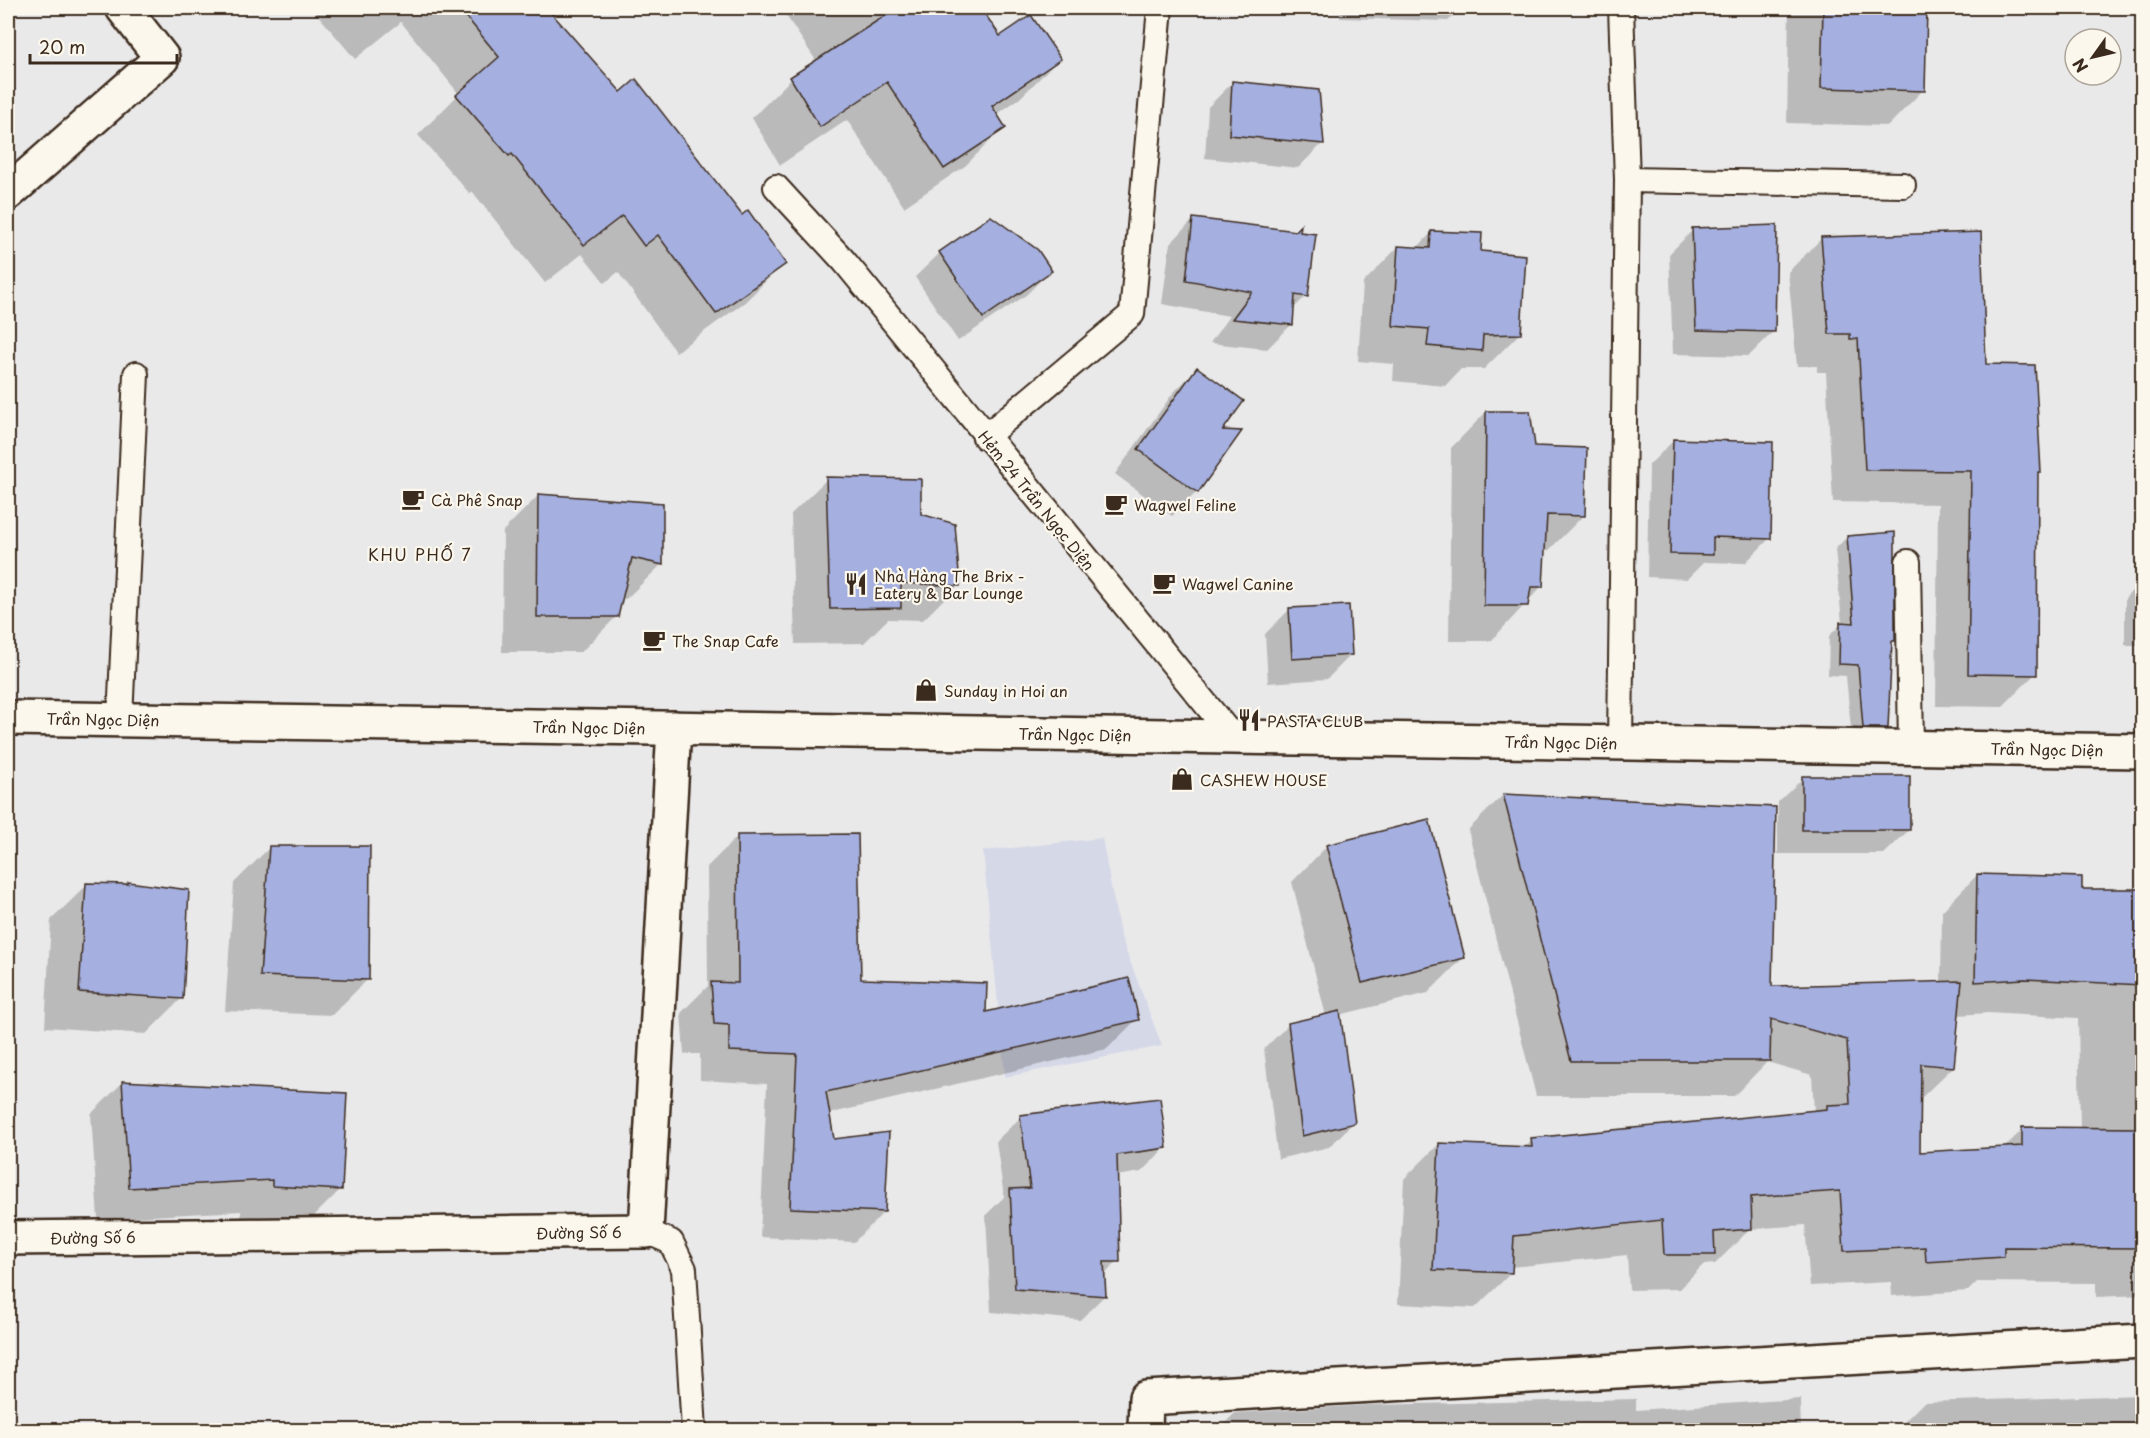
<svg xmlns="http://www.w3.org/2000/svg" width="2150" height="1438" font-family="'Playpen Sans',sans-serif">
	<rect width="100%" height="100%" fill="#eae9ea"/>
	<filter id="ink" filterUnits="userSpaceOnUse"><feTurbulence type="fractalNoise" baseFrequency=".0167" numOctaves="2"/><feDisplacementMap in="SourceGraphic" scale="12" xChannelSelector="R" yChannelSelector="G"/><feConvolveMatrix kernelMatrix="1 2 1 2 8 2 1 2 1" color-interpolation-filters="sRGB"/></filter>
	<g filter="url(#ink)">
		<polygon fill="#d5d8e7" points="1102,838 1120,934 1162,1046 1005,1077 983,851"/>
		<g fill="#0003" fill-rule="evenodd">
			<polygon points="312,8 545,8 621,94 742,217 784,263 745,302 676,352 618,272 605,283 582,254 545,283 472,191 470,194 418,135 459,94 401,22 355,59"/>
			<polygon points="781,8 979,8 1000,38 1059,59 1020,98 996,115 1004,127 965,166 904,207 847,120 780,165 752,118 791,79 817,62"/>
			<polygon points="1316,8 1462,8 1448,21 1340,18 1340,11"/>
			<polygon points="1789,8 1925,8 1923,90 1888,126 1787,123"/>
			<polygon points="1232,83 1322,144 1298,168 1205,158 1208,107"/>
			<polygon points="1194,219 1306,296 1292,310 1291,325 1267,349 1210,343 1229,316 1162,304 1170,244"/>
			<polygon points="1693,230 1773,332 1749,356 1673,354 1669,254"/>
			<polygon points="1432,232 1479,252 1520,333 1484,369 1461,369 1445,386 1393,381 1394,364 1358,361 1363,283 1398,247 1416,249"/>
			<polygon points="1821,239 2040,472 2037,475 2035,674 2002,707 1936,706 1938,504 1833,502 1826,372 1817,372 1817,366 1797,366 1788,272"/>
			<polygon points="940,253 1050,271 1026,295 958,341 915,277"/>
			<polygon points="1197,369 1220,431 1239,432 1197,492 1172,516 1115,474 1173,393"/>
			<polygon points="1486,412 1534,447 1584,515 1548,551 1544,551 1541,587 1491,641 1449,641 1451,448"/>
			<polygon points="1673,441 1769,539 1745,563 1704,562 1687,579 1647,577 1649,465"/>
			<polygon points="827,479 958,585 923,620 888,619 864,643 795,644 791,514"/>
			<polygon points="539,495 662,564 626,599 621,598 617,616 581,652 502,652 503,531"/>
			<polygon points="1847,537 1894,640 1891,643 1887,728 1875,740 1852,739 1846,676 1828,675 1829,636 1842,623 1835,549"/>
			<polygon points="2142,581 2142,645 2125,645 2125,598"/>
			<polygon points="1290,609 1351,655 1327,679 1268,683 1265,634"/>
			<polygon points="1803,778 1909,830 1884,854 1778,854 1778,802"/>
			<path d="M 1503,795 L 1774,809 L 1771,987 L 1941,983 L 1942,911 L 1977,875 L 2080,890 L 2142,891 L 2142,1295 L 2096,1297 L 2096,1283 L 1977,1282 L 1968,1291 L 1892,1296 L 1891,1282 L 1810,1286 L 1805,1225 L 1750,1229 L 1715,1264 L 1703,1265 L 1679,1289 L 1629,1290 L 1627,1255 L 1511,1267 L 1511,1273 L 1475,1308 L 1398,1304 L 1404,1179 L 1439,1144 L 1523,1148 L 1532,1140 L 1814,1112 L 1812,1075 L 1767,1062 L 1734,1096 L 1536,1096 L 1468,830 ZM 1988,1013 L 2078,1018 L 2080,1129 L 2023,1129 L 2003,1149 L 1918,1154 L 1919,1100 L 1953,1067 L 1958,1015 Z"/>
			<polygon points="737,837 859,981 984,1014 1137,1019 1107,1049 828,1114 833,1141 884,1212 854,1242 760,1237 767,1084 700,1080 700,1054 684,1054 681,1013 708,986 707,867"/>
			<polygon points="1327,846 1464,957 1428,993 1339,1015 1353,1123 1329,1147 1278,1159 1264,1049 1288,1025 1326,1016 1292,882"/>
			<polygon points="270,847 367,980 332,1015 225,1011 234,883"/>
			<polygon points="129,883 182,998 146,1034 45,1027 51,920 87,885"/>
			<polygon points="122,1083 341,1189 309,1221 241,1217 241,1211 98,1219 91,1114"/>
			<polygon points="1021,1117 1165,1148 1141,1172 1116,1176 1118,1261 1103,1276 1104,1296 1080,1320 991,1312 986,1215 1004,1197 996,1141"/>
			<polygon points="2142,1395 2142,1430 1896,1430 1924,1402"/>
			<polygon points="1636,1399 1636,1410 1800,1399 1801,1430 1218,1430 1235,1413 1370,1405"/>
		</g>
		<g fill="#a5b0e0" stroke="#3b2a1e" stroke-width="1.5">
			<polygon points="459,8 547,8 621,92 636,79 742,215 748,210 786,264 716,314 658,235 644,246 622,216 584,245 512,154 509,156 456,95 499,57"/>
			<polygon points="897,8 981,8 1000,36 1031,15 1061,59 992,106 1006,128 944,169 887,82 820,127 790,77"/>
			<polygon points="1823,8 1927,8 1925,91 1821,88"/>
			<polygon points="1232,81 1319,90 1324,144 1229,135"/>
			<polygon points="991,216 1038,250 1052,271 983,318 939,252"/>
			<polygon points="1193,218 1296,231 1301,225 1300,232 1316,234 1308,297 1295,295 1293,325 1232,319 1252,292 1186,280"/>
			<polygon points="1777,225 1775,332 1696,330 1692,228"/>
			<polygon points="1431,231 1482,233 1481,251 1526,255 1521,334 1483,335 1482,351 1427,346 1429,329 1393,326 1398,246 1430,248"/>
			<polygon points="1981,232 1986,364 2035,365 2041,472 2038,472 2037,675 1968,674 1971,471 1865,470 1858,339 1850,339 1850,334 1829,334 1821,237"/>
			<polygon points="1197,367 1244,401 1223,430 1242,431 1198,493 1138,449"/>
			<polygon points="1486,411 1530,411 1535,446 1587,448 1585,516 1547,515 1543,587 1531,587 1528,606 1484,606"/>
			<polygon points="1673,439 1773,442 1771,539 1713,537 1713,555 1670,554"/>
			<polygon points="826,477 921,479 921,514 955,524 960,586 901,583 901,608 830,609"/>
			<polygon points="538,494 663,503 663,565 632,558 618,617 537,617"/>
			<polygon points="1895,532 1895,641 1892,641 1888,728 1863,728 1858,665 1839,664 1840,622 1854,623 1847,536"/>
			<polygon points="1349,605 1352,655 1292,659 1289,608"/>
			<rect x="1802" y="776" width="108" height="54"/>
			<polygon points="1503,794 1776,807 1772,986 1962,981 1954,1067 1921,1064 1920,1152 2022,1146 2022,1127 2142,1128 2142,1248 2004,1247 2004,1257 1926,1262 1925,1247 1844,1251 1840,1191 1751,1197 1752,1229 1714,1232 1715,1255 1664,1255 1662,1220 1514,1236 1512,1273 1433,1270 1439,1143 1532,1147 1531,1138 1827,1109 1827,1105 1850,1104 1847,1040 1771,1019 1770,1061 1571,1061"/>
			<polygon points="1429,819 1465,958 1362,983 1326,845"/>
			<polygon points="858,834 861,979 987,983 986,1012 1129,978 1139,1020 826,1092 834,1139 889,1132 885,1212 790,1208 797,1054 729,1051 729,1025 714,1024 711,982 738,983 737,835"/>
			<polygon points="269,846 370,846 369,980 260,976"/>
			<polygon points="1977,874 2082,877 2082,889 2142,889 2142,985 2024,979 1975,982"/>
			<polygon points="128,882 189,890 183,999 79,992 86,883 128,884"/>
			<polygon points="1340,1011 1355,1123 1302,1136 1288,1023"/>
			<polygon points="122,1081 347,1093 342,1190 272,1186 272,1180 129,1188"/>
			<polygon points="1160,1098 1167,1148 1117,1155 1120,1262 1104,1262 1106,1296 1015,1289 1010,1189 1030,1188 1020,1115"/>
		</g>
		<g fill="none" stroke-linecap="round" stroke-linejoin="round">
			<g stroke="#3b2a1e" stroke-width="28">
				<g id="lane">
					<polyline points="1627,180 1903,185"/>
					<polyline points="776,187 844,261 1232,736"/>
					<polyline points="985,437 1132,314 1160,8"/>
					<polyline points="1908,562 1911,747"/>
					<polyline points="120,719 136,374"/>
					<polyline points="1620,743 1627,180 1621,8"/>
					<polyline points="646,1231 671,1242 684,1269 694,1430"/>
				</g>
			</g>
			<g stroke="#3b2a1e" stroke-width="38">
				<g id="street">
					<polyline points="8,193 162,58 123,8"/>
					<polyline points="8,1238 646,1231 674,728"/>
					<polyline points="1145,1430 1146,1398 2142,1341"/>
				</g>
			</g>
			<g stroke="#3b2a1e" stroke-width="38">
				<polyline id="secondary" points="8,718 2142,751"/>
			</g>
			<use href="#lane" stroke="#fbf7ec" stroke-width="24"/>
			<use href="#street" stroke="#fbf7ec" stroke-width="33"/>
			<use href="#secondary" stroke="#fbf7ec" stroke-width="33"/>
		</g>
	</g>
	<defs>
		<g id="cafe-bare" transform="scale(1.8)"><path d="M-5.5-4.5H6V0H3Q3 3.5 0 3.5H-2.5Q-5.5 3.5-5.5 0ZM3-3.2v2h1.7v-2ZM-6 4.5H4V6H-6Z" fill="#3b2a1e" stroke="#fbf7ec" stroke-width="2.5" paint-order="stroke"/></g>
		<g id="restaurant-bare" transform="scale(1.8)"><path d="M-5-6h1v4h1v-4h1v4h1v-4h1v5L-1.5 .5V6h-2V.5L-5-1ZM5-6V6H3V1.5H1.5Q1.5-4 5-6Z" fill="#3b2a1e" stroke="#fbf7ec" stroke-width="2.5" paint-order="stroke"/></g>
		<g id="shop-bare" transform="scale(1.8)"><path d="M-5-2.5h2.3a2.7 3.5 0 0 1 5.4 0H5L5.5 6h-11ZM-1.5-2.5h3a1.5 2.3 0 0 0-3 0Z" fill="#3b2a1e" stroke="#fbf7ec" stroke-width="2.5" paint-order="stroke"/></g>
	</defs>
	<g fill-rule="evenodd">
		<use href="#cafe-bare" x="413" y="499"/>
		<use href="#cafe-bare" x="1116" y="504"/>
		<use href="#cafe-bare" x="1164" y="583"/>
		<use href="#restaurant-bare" x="856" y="584"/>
		<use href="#cafe-bare" x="654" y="640"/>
		<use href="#shop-bare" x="926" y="690"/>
		<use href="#restaurant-bare" x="1249" y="720"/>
		<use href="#shop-bare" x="1182" y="779"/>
	</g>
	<g text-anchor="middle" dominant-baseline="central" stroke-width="4.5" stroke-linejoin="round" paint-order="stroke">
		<g font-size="15" fill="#3b2a1e" stroke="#fbf7ec" text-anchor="start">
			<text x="431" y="499">Cà Phê Snap</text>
			<text x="1134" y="504">Wagwel Feline</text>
			<text x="874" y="575">Nhà Hàng The Brix -<tspan x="874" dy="17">Eatery &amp; Bar Lounge</tspan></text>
			<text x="1182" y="583">Wagwel Canine</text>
			<text x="672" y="640">The Snap Cafe</text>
			<text x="944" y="690">Sunday in Hoi an</text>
			<text x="1267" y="720">PASTA CLUB</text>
			<text x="1200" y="779">CASHEW HOUSE</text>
		</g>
		<g font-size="15" fill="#3b2a1e" stroke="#fbf7ec">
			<text transform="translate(1037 500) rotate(51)">Hẻm 24 Trần Ngọc Diện</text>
			<text transform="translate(103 719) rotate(1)">Trần Ngọc Diện</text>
			<text transform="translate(589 727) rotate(1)">Trần Ngọc Diện</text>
			<text transform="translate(1075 734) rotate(1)">Trần Ngọc Diện</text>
			<text transform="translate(1561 742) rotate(1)">Trần Ngọc Diện</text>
			<text transform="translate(2047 749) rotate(1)">Trần Ngọc Diện</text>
			<text transform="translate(579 1232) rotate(-1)">Đường Số 6</text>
			<text transform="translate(93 1237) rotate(-1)">Đường Số 6</text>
		</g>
		<g font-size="16" letter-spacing="1.5" fill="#3b2a1e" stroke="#fbf7ec">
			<text x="420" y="554">KHU PHỐ 7</text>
		</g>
	</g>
	<rect width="2150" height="1438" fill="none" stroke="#fbf7ec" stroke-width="30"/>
	<rect x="15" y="15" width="2120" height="1408" fill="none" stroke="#3b2a1e" stroke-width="2" filter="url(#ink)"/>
	<g transform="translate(2093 57) rotate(236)"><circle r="28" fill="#fbf7ec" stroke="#aea59a" stroke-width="1.5"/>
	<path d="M0-4.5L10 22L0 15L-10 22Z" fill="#3b2a1e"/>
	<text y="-9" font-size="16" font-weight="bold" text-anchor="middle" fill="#3b2a1e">N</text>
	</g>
	<path d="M30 54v9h147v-9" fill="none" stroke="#3b2a1e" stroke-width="3"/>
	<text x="39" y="54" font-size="18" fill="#3b2a1e" stroke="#fbf7ec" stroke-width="4.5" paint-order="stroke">20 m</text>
</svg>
